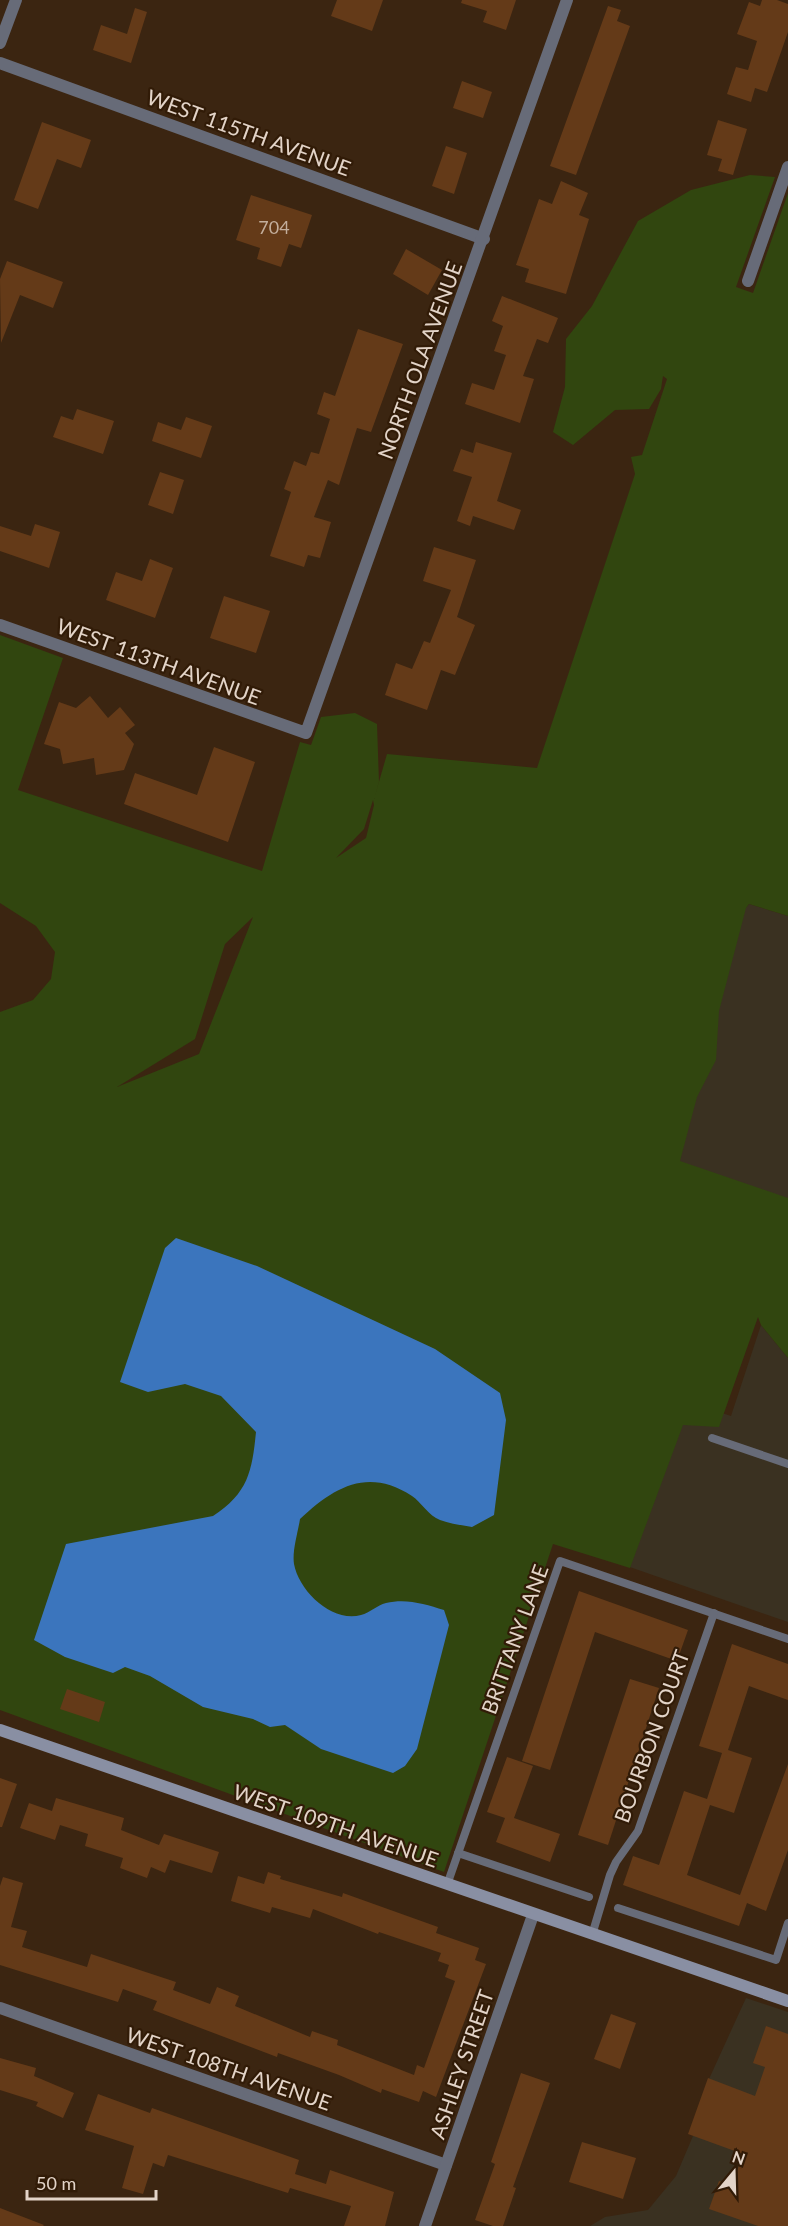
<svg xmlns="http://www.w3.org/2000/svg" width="788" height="2226" font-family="Lato,sans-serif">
	<rect width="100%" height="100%" fill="#3b2511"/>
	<g fill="#3a3121">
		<polygon points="749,904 788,916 788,1202 663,1164 720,937"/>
		<polygon points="761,1325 788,1358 788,1622 624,1565 679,1399 731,1416"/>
		<polygon points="746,1998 788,2012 788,2226 590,2226 605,2217 648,2210 676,2176 701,2117 709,2079"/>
	</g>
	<path fill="#31460f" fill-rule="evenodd" d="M 750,175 L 775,177 L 736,287 L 753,293 L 788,193 L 788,916 L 749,904 L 746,908 L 719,1011 L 716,1060 L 697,1097 L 680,1161 L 788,1198 L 788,1358 L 761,1325 L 758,1317 L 719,1427 L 683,1425 L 630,1568 L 553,1544 L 444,1872 L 0,1710 L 0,1012 L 33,1000 L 51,979 L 55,952 L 36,926 L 0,903 L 0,635 L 63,658 L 18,790 L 262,871 L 300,742 L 311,745 L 321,717 L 355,713 L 377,724 L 379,782 L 374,799 L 387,754 L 537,768 L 635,474 L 631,457 L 642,455 L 667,379 L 663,376 L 661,389 L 649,409 L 615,410 L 573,445 L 553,432 L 565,387 L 566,339 L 592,306 L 638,221 L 691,190 ZM 373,800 L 374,805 L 366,838 L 336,858 L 364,829 ZM 253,917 L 199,1054 L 117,1087 L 195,1039 L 225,944 Z"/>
	<path fill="#3b75bd" d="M 176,1238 L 257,1266 L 435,1349 L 500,1393 L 506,1420 L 494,1515 L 472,1527 C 462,1525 450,1524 440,1520 C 429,1516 421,1502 412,1496 C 368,1467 334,1487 300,1519 C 298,1532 292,1551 294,1564 C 299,1591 332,1623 361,1615 C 370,1613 377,1605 386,1603 C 406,1598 425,1604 444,1610 L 449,1625 L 417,1749 L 405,1766 L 393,1773 L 321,1749 L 285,1725 L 270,1727 L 253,1719 L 203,1707 L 150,1676 L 125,1667 L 113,1673 L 65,1657 L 34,1640 L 66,1544 L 213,1516 C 248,1493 252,1472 256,1432 L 221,1396 L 185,1384 L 148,1392 L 120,1382 L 165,1248 Z"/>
	<g fill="#643a18">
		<polygon points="337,0 383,0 372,31 331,16"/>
		<polygon points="462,0 516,0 506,30 483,22 487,11 461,3"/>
		<polygon points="762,0 777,0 788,4 788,32 767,92 755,88 751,102 727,94 736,67 748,70 757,41 737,34 749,2 760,6"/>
		<polygon points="608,6 621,10 617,21 630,26 576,175 550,166"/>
		<polygon points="135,8 147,12 131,63 93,50 101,25 127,34"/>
		<polygon points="462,81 492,92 483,118 453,108"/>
		<polygon points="718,120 747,129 733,175 718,171 722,159 707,155"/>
		<polygon points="42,122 91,140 81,168 57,159 38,209 14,200"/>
		<polygon points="446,146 467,153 454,194 432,186"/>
		<polygon points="561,181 588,193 579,215 589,219 566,294 525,282 529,269 516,265 539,199 552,204"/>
		<polygon points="251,195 312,215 301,248 289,244 281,267 257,259 260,248 236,240"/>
		<polygon points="406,249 442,270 428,295 393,274"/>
		<polygon points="7,261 63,282 53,308 20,295 1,343 0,279"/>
		<polygon points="502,296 558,318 548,343 537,339 523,376 534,379 520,423 465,404 472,383 494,390 506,355 494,351 503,326 492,321"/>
		<polygon points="358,329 403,344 371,432 357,428 339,485 328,480 314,517 331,522 320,558 308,555 304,567 270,556 291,492 284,489 294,461 306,466 311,452 319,454 330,419 317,414 324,392 335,396"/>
		<polygon points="77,409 114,421 103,454 53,437 61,416 73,420"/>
		<polygon points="186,417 212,426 201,458 152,441 158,422 181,430"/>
		<polygon points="476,442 512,453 497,501 521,510 514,530 473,516 470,526 457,521 472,477 453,471 461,449 473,453"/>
		<polygon points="160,472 184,480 173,514 148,505"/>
		<polygon points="35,524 60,532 49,568 0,551 0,526 31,536"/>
		<polygon points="434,547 476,560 457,617 475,625 455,675 441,670 427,710 385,695 396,663 412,669 424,641 430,643 451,590 423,581"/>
		<polygon points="150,559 173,568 155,618 106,600 116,572 142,581"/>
		<polygon points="224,596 270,611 256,653 210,638"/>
		<polygon points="90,696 108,718 120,707 135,725 125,733 134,744 124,770 96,775 94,758 63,764 60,749 44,744 59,702 76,708"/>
		<polygon points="214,747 255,762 228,842 124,804 135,773 197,795"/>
		<polygon points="579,1591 688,1630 677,1661 595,1632 550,1770 522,1761"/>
		<polygon points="732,1644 788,1664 788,1700 749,1686 728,1750 752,1758 734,1813 710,1805 687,1875 740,1895 788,1764 788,1850 766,1911 747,1903 739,1926 623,1885 633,1856 659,1865 684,1791 707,1799 722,1753 699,1746"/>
		<polygon points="630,1679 659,1688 608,1845 578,1835"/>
		<polygon points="67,1689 105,1702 99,1722 60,1709"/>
		<polygon points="507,1757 533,1766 514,1818 560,1834 550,1862 496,1842 505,1818 487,1812"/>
		<polygon points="0,1778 17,1784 2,1827 0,1827"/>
		<polygon points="56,1798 124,1818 121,1830 159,1845 164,1834 219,1852 212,1873 170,1860 165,1873 151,1867 147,1878 120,1868 123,1858 85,1846 88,1834 60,1825 55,1840 20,1828 29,1803 52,1811"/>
		<polygon points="268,1872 281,1876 280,1879 342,1897 343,1893 438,1927 436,1933 479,1948 475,1960 486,1964 436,2097 423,2091 419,2102 382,2089 381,2093 339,2075 278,2053 277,2057 153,2010 157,2001 123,1989 118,2002 0,1965 0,1886 3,1877 23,1883 11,1927 27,1931 22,1947 87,1967 91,1954 176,1982 173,1990 210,2004 217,1987 239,1996 235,2006 310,2037 312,2031 338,2040 337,2045 414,2075 417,2065 424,2068 455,1981 445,1977 449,1965 438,1961 441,1953 379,1932 378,1934 313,1909 310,1918 272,1907 270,1913 231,1901 238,1876 264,1884"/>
		<polygon points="611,2014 636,2023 620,2069 594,2059"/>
		<polygon points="766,2026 788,2034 788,2226 758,2226 709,2209 719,2181 732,2185 743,2154 688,2134 708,2078 755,2096 765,2067 753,2063"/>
		<polygon points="0,2058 36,2068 34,2076 74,2093 63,2118 36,2106 38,2102 0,2090"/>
		<polygon points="521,2073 550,2083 513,2187 516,2188 503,2226 493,2226 475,2220 495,2164 491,2162"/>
		<polygon points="98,2094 150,2113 152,2108 299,2160 295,2174 326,2184 330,2170 394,2192 385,2226 344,2226 351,2206 290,2188 288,2193 168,2155 164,2167 153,2163 143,2194 122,2188 134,2146 85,2130"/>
		<polygon points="582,2142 636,2158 623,2199 569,2182"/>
		<polygon points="0,2208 44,2225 43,2226 0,2226"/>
	</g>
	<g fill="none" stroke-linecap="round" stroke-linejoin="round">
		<g stroke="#676b78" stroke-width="8">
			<polyline points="712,1438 788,1464"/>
			<polyline points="458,1853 589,1897"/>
			<polyline points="447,1885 560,1561 788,1639"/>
			<polyline points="618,1908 776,1960 788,1923"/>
			<polyline points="592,1935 610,1875 616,1862 638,1831 714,1613"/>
		</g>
		<g stroke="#676b78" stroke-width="12">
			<polyline points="0,43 16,0"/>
			<polyline points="0,63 484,239"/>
			<polyline points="748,281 788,167"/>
			<polyline points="0,625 306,733 567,0"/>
			<polyline points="0,2008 446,2165"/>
			<polyline points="425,2226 533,1915"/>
		</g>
		<polyline stroke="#898fa3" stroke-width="12" points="0,1730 788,2001"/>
	</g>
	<g text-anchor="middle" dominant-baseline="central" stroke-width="4.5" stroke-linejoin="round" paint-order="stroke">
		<g font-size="18" fill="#c3ae9c">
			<text x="274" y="227">704</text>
		</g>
		<g font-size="21" fill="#e3d4c8" stroke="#311b07">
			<text transform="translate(249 132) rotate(20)">WEST 115TH AVENUE</text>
			<text transform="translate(419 360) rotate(-70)">NORTH OLA AVENUE</text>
			<text transform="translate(159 661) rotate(20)">WEST 113TH AVENUE</text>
			<text transform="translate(514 1639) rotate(-70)">BRITTANY LANE</text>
			<text transform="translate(651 1736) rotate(-70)">BOURBON COURT</text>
			<text transform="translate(336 1825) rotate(19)">WEST 109TH AVENUE</text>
			<text transform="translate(461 2064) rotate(-71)">ASHLEY STREET</text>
			<text transform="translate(229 2068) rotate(19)">WEST 108TH AVENUE</text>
		</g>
	</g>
	<g transform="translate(734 2172) rotate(19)" stroke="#311b07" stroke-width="4.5" paint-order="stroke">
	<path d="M0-4.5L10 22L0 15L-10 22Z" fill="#e3d4c8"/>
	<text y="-9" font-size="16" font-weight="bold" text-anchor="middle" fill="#e3d4c8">N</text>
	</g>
	<path d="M27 2190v9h129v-9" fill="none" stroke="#e3d4c8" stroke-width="3"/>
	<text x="36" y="2190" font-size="18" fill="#e3d4c8" stroke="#311b07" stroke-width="4.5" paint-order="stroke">50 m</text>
</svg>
